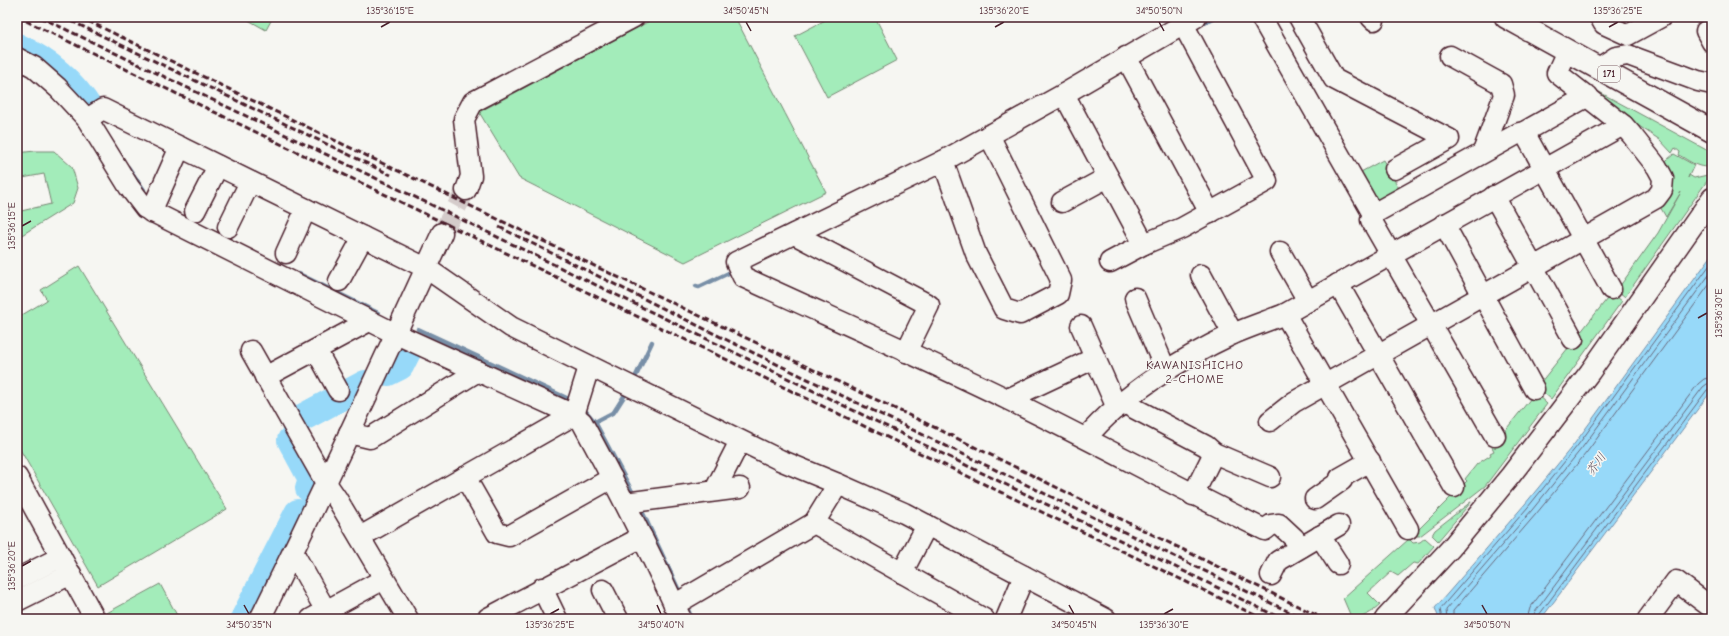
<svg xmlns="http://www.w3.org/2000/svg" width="1729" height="636" font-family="'Comic Neue','Klee One',sans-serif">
	<rect width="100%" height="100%" fill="#f6f6f2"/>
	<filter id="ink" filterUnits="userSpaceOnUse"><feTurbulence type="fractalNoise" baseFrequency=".025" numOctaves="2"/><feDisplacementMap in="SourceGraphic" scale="8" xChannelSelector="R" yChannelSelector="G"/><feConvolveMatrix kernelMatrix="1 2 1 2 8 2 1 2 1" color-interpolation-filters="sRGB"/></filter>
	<g filter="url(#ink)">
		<g fill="#a3ecba" stroke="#768672">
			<polygon points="243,17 273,17 266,30"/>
			<polygon points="657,17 735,17 826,192 685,262 519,178 479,112"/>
			<polygon points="831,17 875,17 897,60 827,97 795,36"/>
			<path d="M 1579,81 L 1712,153 L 1712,165 C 1701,171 1688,160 1679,155 L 1680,152 L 1675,148 L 1672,153 L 1660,140 L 1639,126 L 1637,127 Z"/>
			<polygon points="35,151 54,151 72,167 78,188 73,203 17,238 17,212 51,204 44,174 17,179 17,153"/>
			<polygon points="1674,154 1694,165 1688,178 1689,175 1694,178 1712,174 1625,297 1617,290 1658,233 1681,192 1666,217 1659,205 1661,165"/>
			<polygon points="1383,160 1400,190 1382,200 1373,198 1359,173"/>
			<polygon points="79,266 227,509 98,586 17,444 17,318 47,300 41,290"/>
			<polygon points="1613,294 1622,301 1551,399 1537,387 1607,299 1609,300"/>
			<polygon points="1535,393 1547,404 1485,486 1420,536 1415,536 1414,534 1467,481 1465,479 1477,464 1491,455 1490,453 1494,451 1492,447"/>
			<polygon points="1472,501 1438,541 1432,535 1435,530"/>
			<path d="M 1425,538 L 1434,546 L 1418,564 L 1413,563 L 1398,576 L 1391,572 L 1368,593 L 1380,605 C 1373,612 1361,619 1352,619 L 1343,598 L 1409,539 L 1413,543 L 1420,542 Z"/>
			<polygon points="160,584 179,619 108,619 105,614"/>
		</g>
		<polygon fill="#97d9f9" stroke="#788fa7" points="1712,255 1712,390 1541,619 1439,619 1435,608 1525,504 1575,443"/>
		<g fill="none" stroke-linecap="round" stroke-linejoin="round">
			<g stroke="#69697d" stroke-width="1">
				<polyline points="1442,619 1440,609 1528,507 1578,445 1712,262"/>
				<polyline points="1447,619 1446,610 1532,510 1582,448 1712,271"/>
				<polyline points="1453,619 1453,611 1536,514 1587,452 1712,281"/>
				<polyline points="1527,619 1530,608 1698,384 1704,379 1712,377"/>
				<polyline points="1533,619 1535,612 1703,387 1707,384 1712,383"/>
				<polyline points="1538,619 1539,615 1707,390 1712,388"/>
			</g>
			<g stroke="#788fa7" stroke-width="4.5">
				<polyline points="1199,25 1214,17"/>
				<polyline points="128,167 144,190"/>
				<polyline points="299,274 378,313"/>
				<polyline points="696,286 699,287 735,270"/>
				<polyline points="418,329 573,401"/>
				<polyline points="633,382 652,342"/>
				<polyline points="582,407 595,422 635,497"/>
				<polyline points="595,422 614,412 628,390"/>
				<polyline points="640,507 681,595"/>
				<polyline points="688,610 692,619"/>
			</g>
			<g stroke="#97d9f9" stroke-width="28">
				<path d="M 17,47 C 47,61 72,82 90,110"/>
				<polyline points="388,372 400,366 410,346"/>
				<polyline points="296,421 365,384"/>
				<polyline points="291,440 312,479 309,488"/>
				<polyline points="244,619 298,513"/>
			</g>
			<polyline stroke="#d4cbca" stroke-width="20" stroke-dasharray="20 10" stroke-linecap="butt" points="442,233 466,190"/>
			<g stroke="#4a1f2b" stroke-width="23">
				<g id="minor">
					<path d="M 1196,17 L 1064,94 L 943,161 L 736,262 L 743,277 C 832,318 921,357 1009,400 C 1095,442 1179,488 1265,530 L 1271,525 L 1279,524 L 1294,538 L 1301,547"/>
					<polyline points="1261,17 1373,214"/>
					<polyline points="1299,17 1334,79 1449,139 1395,169"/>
					<polyline points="1371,17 1374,20"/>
					<polyline points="1600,17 1604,24 1628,35 1661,17"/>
					<polyline points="1706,31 1712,42"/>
					<polyline points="1450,56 1501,84 1504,95 1483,152"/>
					<polyline points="1126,57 1210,213"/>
					<path d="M 17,58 L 34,67 L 58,88 L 87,119 L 129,187 L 145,208 L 396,334 L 574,415 L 582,422 C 617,486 650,552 681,619"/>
					<polyline points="1599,68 1616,57 1628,55 1698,81 1712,84"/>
					<polyline points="1064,94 1144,244"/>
					<polyline points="87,119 103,109 426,268 511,327 780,460 838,484 904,513 1106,619"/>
					<polyline points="1524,132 1611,289"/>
					<polyline points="943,161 976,254 1004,309 1020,314 1058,294 1061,280 989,135"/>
					<polyline points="466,190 471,176 464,119 473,102 634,17"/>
					<polyline points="1494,196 1573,339"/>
					<polyline points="1062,202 1108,177"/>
					<polyline points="195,211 218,166"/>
					<polyline points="151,212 180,147"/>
					<polyline points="1444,224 1534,389"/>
					<polyline points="228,227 250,182"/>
					<polyline points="794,234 929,305 906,352"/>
					<polyline points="1280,252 1308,301"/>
					<polyline points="286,253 306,209"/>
					<polyline points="1110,262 1144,244 1182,228 1267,181 1183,24"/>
					<polyline points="1201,275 1233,334"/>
					<polyline points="339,281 363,237"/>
					<polyline points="1338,284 1454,487"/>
					<polyline points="1135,298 1166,371"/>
					<polyline points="1285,314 1623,125"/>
					<polyline points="1081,326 1117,408"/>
					<polyline points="316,350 338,390"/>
					<polyline points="251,351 326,483 337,499 408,619"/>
					<polyline points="265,377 369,321"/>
					<polyline points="1008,399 1095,358"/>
					<polyline points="1124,403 1206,446 1214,453 1270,477"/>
					<polyline points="1270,421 1294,402 1656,198 1662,190 1663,178 1657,167 1631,134 1623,125 1557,73 1567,51"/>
					<polyline points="349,433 370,438 478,371"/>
					<polyline points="1495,436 1371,220 1373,214 1519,133 1524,132 1588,96"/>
					<path d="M 1086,438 C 1122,395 1182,358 1233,334 C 1249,327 1267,321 1285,314 L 1408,529"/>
					<polyline points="17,477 95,619"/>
					<polyline points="465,477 497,533 509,536 612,478"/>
					<polyline points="715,490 740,441"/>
					<polyline points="1193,495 1214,453"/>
					<polyline points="1315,499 1342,480 1340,478 1370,461"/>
					<polyline points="625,503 740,488"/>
					<polyline points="814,523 838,484"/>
					<polyline points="1320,536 1338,564"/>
					<polyline points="360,537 574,415 589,367"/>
					<polyline points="293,552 326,611"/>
					<polyline points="902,573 927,525"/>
					<polyline points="1271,575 1278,561 1339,525"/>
					<polyline points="17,579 61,557"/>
					<polyline points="542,588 557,619"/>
					<polyline points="603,590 618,619"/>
					<polyline points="17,601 71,574"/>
					<polyline points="674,605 814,523 984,619"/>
					<path d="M 260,619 C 323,492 383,362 442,233"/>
					<polyline points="311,619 384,579"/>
					<polyline points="489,619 488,618 642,537"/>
					<polyline points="1006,619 1024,576"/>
					<polyline points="1385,619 1451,548 1511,475 1590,372 1712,198"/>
					<polyline points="1648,619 1676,581 1712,608"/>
				</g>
			</g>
			<g stroke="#4a1f2b" stroke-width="25">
				<polyline id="highway" points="1506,17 1712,131"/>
			</g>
			<use href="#minor" stroke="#f6f6f2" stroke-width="20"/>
			<use href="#highway" stroke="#f6f6f2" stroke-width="22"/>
			<g stroke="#4a1f2b" stroke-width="3" stroke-dasharray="6 3" stroke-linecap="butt">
				<polyline points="18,17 1263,619"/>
				<polyline points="40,17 442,210 1282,619"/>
				<polyline points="63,17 391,175"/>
				<polyline points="80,17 603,270 938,429 1324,619"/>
				<polyline points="499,227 727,340 1304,619"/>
			</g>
		</g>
	</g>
	<path fill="none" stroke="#4a1f2b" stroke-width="1.5" d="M 746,22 L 751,31M 1159,22 L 1164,31M 381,27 L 390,22M 995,27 L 1004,22M 1609,27 L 1618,22M 22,226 L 31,221M 1698,318 L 1707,313M 22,566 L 31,561M 244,605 L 249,614M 657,605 L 661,614M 1069,605 L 1074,614M 1482,605 L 1487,614M 550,614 L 559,609M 1164,614 L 1173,609"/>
	<g text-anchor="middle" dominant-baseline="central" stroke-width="3" stroke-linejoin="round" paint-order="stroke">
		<rect fill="#f6f6f2" stroke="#7e6067" stroke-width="1" x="1598" y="66" width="22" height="16" rx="3"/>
		<g font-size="10" font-weight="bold" fill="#4a1f2b">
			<text x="1609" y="74">171</text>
		</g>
		<g font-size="12" letter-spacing="1" fill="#4a1f2b" stroke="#f6f6f2">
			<text x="1195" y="365">KAWANISHICHO<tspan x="1195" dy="14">2-CHOME</tspan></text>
		</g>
		<g font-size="12" font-style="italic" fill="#5d4e5e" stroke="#f6f6f2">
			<text transform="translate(1596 464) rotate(-54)">芥川</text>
		</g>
	</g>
	<rect width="1729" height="636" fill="none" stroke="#f6f6f2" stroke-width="44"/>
	<rect x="22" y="22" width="1685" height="592" fill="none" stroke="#4a1f2b" stroke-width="1.5"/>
	<g font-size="10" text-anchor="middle" fill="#4a1f2b">
		<text x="390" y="14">135°36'15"E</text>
		<text x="746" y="14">34°50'45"N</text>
		<text x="1004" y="14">135°36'20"E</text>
		<text x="1159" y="14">34°50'50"N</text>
		<text x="1618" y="14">135°36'25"E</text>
		<text transform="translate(11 226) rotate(-90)" y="4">135°36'15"E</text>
		<text transform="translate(1718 313) rotate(-90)" y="4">135°36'30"E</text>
		<text transform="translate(11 566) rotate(-90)" y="4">135°36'20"E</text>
		<text x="249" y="628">34°50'35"N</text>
		<text x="550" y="628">135°36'25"E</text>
		<text x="661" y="628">34°50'40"N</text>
		<text x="1074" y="628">34°50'45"N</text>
		<text x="1164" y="628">135°36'30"E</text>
		<text x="1487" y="628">34°50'50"N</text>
	</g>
</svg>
